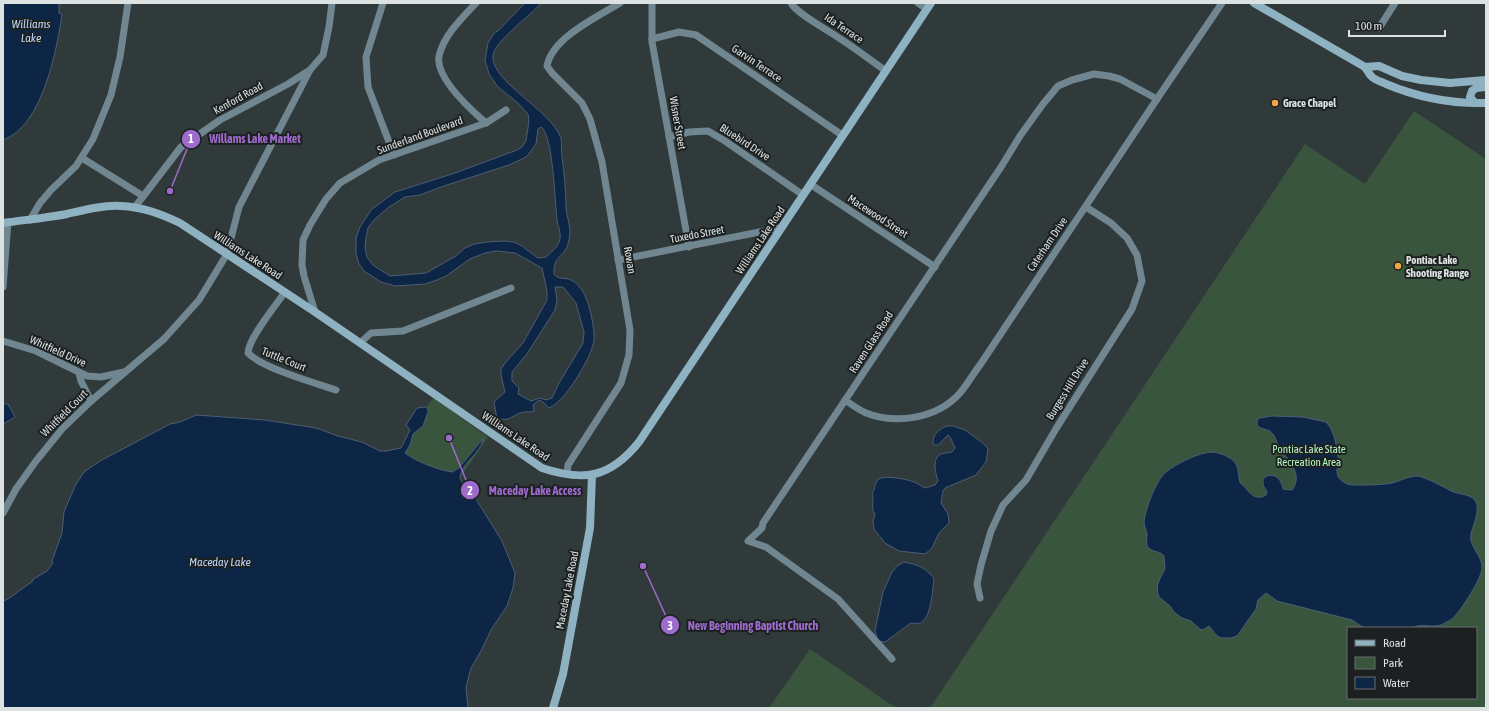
<svg xmlns="http://www.w3.org/2000/svg" width="1489" height="711" font-family="'Asap Condensed',sans-serif">
	<rect width="100%" height="100%" fill="#313a3a"/>
	<g fill="#3a553d" fill-rule="evenodd">
		<path d="M 1414,111 L 1486,159 L 1486,708 L 930,708 L 1305,144 L 1365,184 ZM 1348,628 L 1476,628 L 1476,698 L 1348,698 Z"/>
		<path d="M 433,398 L 488,437 L 460,478 L 463,468 L 481,444 L 481,440 L 459,468 L 451,472 C 439,470 415,461 405,453 L 413,434 L 428,409 L 426,408 Z"/>
		<polygon points="810,649 896,708 769,708"/>
	</g>
	<g fill="#0e2646" stroke="#4c5e75" fill-rule="evenodd">
		<path d="M 3,3 L 59,3 L 59,13 L 62,14 C 57,50 42,127 3,140 Z"/>
		<path d="M 525,3 L 541,3 C 532,15 494,41 493,56 C 491,82 551,110 561,138 C 562,144 561,151 562,157 C 564,173 566,190 566,207 C 567,219 572,228 569,240 C 566,258 553,254 554,274 C 558,280 565,277 571,280 C 575,281 579,287 582,290 C 589,300 595,328 594,340 C 592,357 565,402 549,408 L 543,402 L 539,400 L 533,405 L 534,411 C 529,413 528,411 524,412 C 512,414 510,423 497,418 L 494,403 L 495,401 L 505,392 L 501,375 L 501,369 L 505,363 L 523,343 L 547,300 L 547,291 L 542,268 L 515,253 L 496,251 L 485,253 L 470,259 L 446,276 L 437,280 L 425,284 L 395,286 L 381,282 L 364,271 L 359,264 L 356,253 L 356,238 L 360,227 L 371,210 L 395,192 L 455,173 L 517,150 L 522,147 L 526,141 L 529,121 L 528,114 L 518,103 L 498,87 L 489,74 L 485,60 L 488,43 L 495,32 L 498,31 ZM 541,127 C 553,134 555,203 557,220 C 558,226 561,232 560,238 C 559,247 552,251 546,257 L 538,258 L 522,246 L 514,242 L 504,241 L 487,242 L 474,244 L 465,248 L 456,256 L 426,273 L 390,276 L 373,265 L 367,257 L 365,248 L 366,237 L 368,228 L 374,220 L 389,207 L 405,197 L 420,195 L 441,187 L 509,165 L 524,158 L 528,155 L 536,144 L 538,129 ZM 555,287 L 562,287 L 564,288 L 576,303 L 584,332 L 583,343 L 558,385 L 552,398 L 546,400 L 540,398 L 531,401 L 518,394 L 519,388 L 512,381 L 512,372 L 527,354 L 555,310 L 557,300 Z"/>
		<polygon points="3,404 8,404 15,417 3,424"/>
		<path d="M 425,407 L 428,409 L 428,412 L 423,426 L 413,434 L 410,445 L 405,453 C 415,461 438,470 452,472 L 459,468 L 483,439 C 481,454 461,462 460,478 L 463,484 L 474,496 L 502,541 L 515,573 L 513,588 L 507,606 L 491,630 L 482,649 L 471,668 L 466,687 L 468,708 L 3,708 L 3,601 L 8,599 L 30,583 L 33,581 L 32,580 L 47,571 L 53,563 L 52,561 L 62,533 L 64,512 L 75,486 L 84,472 L 100,461 L 170,424 L 180,422 L 196,415 L 265,420 L 316,428 L 338,436 L 362,442 L 380,451 L 386,451 L 401,448 L 410,430 L 406,425 L 417,408 Z"/>
		<path d="M 1272,416 L 1303,417 L 1326,422 C 1336,432 1337,451 1339,464 C 1337,468 1336,471 1338,476 C 1339,479 1343,482 1347,484 C 1353,486 1384,485 1392,483 C 1400,481 1409,476 1418,476 C 1425,477 1444,487 1451,491 C 1458,494 1466,494 1471,497 C 1484,504 1473,524 1471,534 C 1468,545 1482,555 1482,567 C 1483,577 1460,612 1452,619 C 1449,621 1445,623 1441,625 C 1431,628 1421,623 1412,628 L 1364,628 L 1352,620 L 1277,601 L 1266,593 L 1258,600 L 1256,609 L 1237,636 L 1231,638 L 1221,638 L 1217,636 L 1209,626 L 1203,630 L 1200,629 L 1191,621 L 1182,618 L 1174,612 L 1170,606 L 1159,597 C 1154,586 1161,577 1165,569 L 1164,556 C 1160,550 1151,553 1147,546 C 1146,542 1147,538 1147,534 C 1146,529 1144,526 1144,522 C 1145,510 1156,480 1166,472 C 1176,464 1199,452 1213,452 C 1220,453 1232,457 1236,464 C 1239,469 1238,476 1240,482 C 1241,485 1242,484 1244,486 C 1250,494 1256,501 1266,495 L 1267,492 C 1266,489 1263,487 1263,483 C 1262,475 1272,473 1278,478 C 1281,481 1282,485 1283,489 L 1292,490 C 1304,474 1288,461 1280,448 C 1277,443 1275,435 1271,432 C 1266,428 1261,430 1257,425 L 1257,421 L 1259,418 Z"/>
		<path d="M 947,426 L 953,426 L 965,430 L 984,444 L 988,449 L 986,462 L 976,475 L 945,488 L 943,491 L 941,503 L 948,514 L 949,523 L 939,533 L 932,548 L 925,554 L 899,551 L 885,543 L 874,529 L 873,521 L 875,514 C 870,508 875,500 872,493 C 876,489 874,482 879,479 C 884,475 907,479 914,482 C 918,483 921,487 925,488 L 935,485 L 938,481 C 936,474 932,461 939,455 C 942,453 948,453 952,452 L 955,448 L 951,439 L 948,435 L 938,445 L 935,445 L 933,443 C 933,434 939,429 947,426 Z"/>
		<path d="M 904,562 C 919,565 924,567 934,578 C 933,588 931,615 923,621 C 920,624 916,624 911,623 L 885,642 L 878,641 L 875,631 L 883,592 L 892,572 L 897,566 Z"/>
	</g>
	<g fill="none" stroke-linecap="round" stroke-linejoin="round">
		<g stroke="#708691" stroke-width="7">
			<polyline points="383,3 366,57 368,87 394,155"/>
			<path d="M 476,3 C 462,18 444,35 439,56 C 435,78 471,110 486,123"/>
			<polyline points="652,3 652,42 689,247"/>
			<path d="M 791,3 C 797,14 828,30 839,38 C 855,48 870,60 886,71"/>
			<polyline points="918,3 927,9"/>
			<polyline points="1379,28 1395,3"/>
			<polyline points="652,39 679,32 696,35 842,135"/>
			<polyline points="669,137 689,132 708,131 725,141 803,195"/>
			<polyline points="82,158 143,196"/>
			<polyline points="810,184 935,267"/>
			<polyline points="135,207 181,147 220,120 288,84 310,70 323,55 329,27 332,3"/>
			<polyline points="30,220 40,203 51,190 76,166 93,139 111,95 120,57 128,3"/>
			<polyline points="618,260 780,228"/>
			<polyline points="3,287 8,222"/>
			<path d="M 285,292 C 276,305 248,339 248,353 C 262,368 315,383 336,390"/>
			<polyline points="315,312 304,276 302,265 303,240 310,225 326,199 340,183 379,160 486,123 506,110"/>
			<polyline points="3,341 36,351 87,376 101,377 124,372"/>
			<polyline points="360,343 371,333 403,331 511,288"/>
			<polyline points="79,373 81,381 91,401"/>
			<path d="M 845,400 C 852,405 859,410 866,413 C 897,425 938,418 960,393 C 967,385 973,374 980,365 L 1157,99 L 1222,3"/>
			<path d="M 567,474 L 568,465 L 621,383 L 629,355 L 630,330 L 602,162 L 590,119 L 582,103 L 552,73 L 547,66 C 552,38 597,17 620,3"/>
			<polyline points="3,513 16,489 36,461 62,429 91,401 164,339 199,300 227,254 239,207 310,70"/>
			<polyline points="980,598 977,584 981,565 991,531 1003,505 1026,480 1057,427 1132,309 1142,281 1137,255 1127,238 1111,223 1086,207"/>
			<polyline points="892,659 838,599 766,547 748,541 762,528 763,523 1001,167 1020,136 1043,104 1058,86 1072,80 1094,74 1109,76 1120,79 1157,99"/>
		</g>
		<g stroke="#8fb2c3" stroke-width="8">
			<path d="M 1254,3 L 1365,67 C 1367,70 1369,74 1372,77 C 1375,80 1382,82 1386,84 C 1417,97 1452,104 1486,103"/>
			<polyline points="1365,67 1379,66 1402,76 1421,80 1450,83 1486,80"/>
			<polyline points="1475,103 1470,97 1472,91 1476,88 1486,87"/>
			<path d="M 3,223 C 24,220 46,218 67,214 C 84,210 103,205 121,206 C 143,207 161,214 180,223 L 315,312 L 542,468 C 584,482 610,478 639,442 L 931,3"/>
			<polyline points="553,708 563,674 590,528 592,475"/>
		</g>
	</g>
	<g fill="#f4a444" stroke="#1c2020" stroke-width="1.5">
		<circle cx="1275" cy="103" r="4"/>
		<circle cx="1398" cy="266" r="4"/>
	</g>
	<g text-anchor="middle" dominant-baseline="central" stroke-width="4" stroke-linejoin="round" paint-order="stroke">
		<g font-size="11" fill="#dce1e2" stroke="#1c2020">
			<text transform="translate(844 28) rotate(34)">Ida Terrace</text>
			<text transform="translate(757 63) rotate(34)">Garvin Terrace</text>
			<text transform="translate(238 98) rotate(-29)">Kenford Road</text>
			<text transform="translate(678 123) rotate(80)">Wisner Street</text>
			<text transform="translate(420 135) rotate(-20)">Sunderland Boulevard</text>
			<text transform="translate(745 142) rotate(33)">Bluebird Drive</text>
			<text transform="translate(878 216) rotate(33)">Macewood Street</text>
			<text transform="translate(697 234) rotate(-11)">Tuxedo Street</text>
			<text transform="translate(760 240) rotate(-56)">Williams Lake Road</text>
			<text transform="translate(1047 244) rotate(-56)">Caterham Drive</text>
			<text transform="translate(248 255) rotate(33)">Williams Lake Road</text>
			<text transform="translate(630 260) rotate(80)">Rowan</text>
			<text transform="translate(871 342) rotate(-57)">Raven Glass Road</text>
			<text transform="translate(58 351) rotate(24)">Whitfield Drive</text>
			<text transform="translate(284 359) rotate(22)">Tuttle Court</text>
			<text transform="translate(1067 389) rotate(-58)">Burgess Hill Drive</text>
			<text transform="translate(64 413) rotate(-45)">Whitfield Court</text>
			<text transform="translate(516 436) rotate(34)">Williams Lake Road</text>
			<text transform="translate(567 590) rotate(-79)">Maceday Lake Road</text>
		</g>
		<g font-size="11" font-weight="bold" fill="#dce1e2" stroke="#1c2020" text-anchor="start">
			<text x="1283" y="103">Grace Chapel</text>
			<text x="1406" y="260">Pontiac Lake<tspan x="1406" dy="13">Shooting Range</tspan></text>
		</g>
		<g font-size="11" fill="#b7f6c0" stroke="#1c2020">
			<text x="1309" y="449">Pontiac Lake State<tspan x="1309" dy="13">Recreation Area</tspan></text>
		</g>
		<g font-size="12" font-style="italic" fill="#bcd6fa" stroke="#1c2020">
			<text x="31" y="24">Williams<tspan x="31" dy="14">Lake</tspan></text>
			<text x="220" y="562">Maceday Lake</text>
		</g>
	</g>
	<path fill="none" stroke="#9d6bcb" stroke-width="1.5" d="M170 191L191 139M449 438L470 490M643 566L670 625"/>
	<g fill="#9d6bcb" stroke="#1c2020" stroke-width="1.5">
		<circle cx="170" cy="191" r="4"/>
		<circle cx="449" cy="438" r="4"/>
		<circle cx="643" cy="566" r="4"/>
		<circle cx="191" cy="139" r="10"/>
		<circle cx="470" cy="490" r="10"/>
		<circle cx="670" cy="625" r="10"/>
	</g>
	<g font-size="12" text-anchor="middle" font-weight="bold" fill="#fff">
		<text x="191" y="143">1</text>
		<text x="470" y="495">2</text>
		<text x="670" y="630">3</text>
	</g>
	<g font-size="12" text-anchor="middle" font-weight="bold" fill="#9d6bcb" stroke="#1c2020" stroke-width="4" stroke-linejoin="round" paint-order="stroke">
		<text x="255" y="143">Willams Lake Market</text>
		<text x="535" y="495">Maceday Lake Access</text>
		<text x="753" y="630">New Beginning Baptist Church</text>
	</g>
	<rect width="1489" height="711" fill="none" stroke="#dce1e2" stroke-width="8"/>
	<rect x="1347" y="627" width="130" height="72" fill="#1c2020" stroke="#696d6e"/>
	<rect x="1355" y="640" width="20" height="6" fill="#8fb2c3" stroke="#696d6e"/>
	<text x="1383" y="647" font-size="12" fill="#dce1e2">Road</text>
	<rect x="1355" y="657" width="20" height="12" fill="#3a553d" stroke="#696d6e"/>
	<text x="1383" y="667" font-size="12" fill="#dce1e2">Park</text>
	<rect x="1355" y="677" width="20" height="12" fill="#0e2646" stroke="#696d6e"/>
	<text x="1383" y="687" font-size="12" fill="#dce1e2">Water</text>
	<path d="M1349 30v6h96v-6" fill="none" stroke="#dce1e2" stroke-width="2"/>
	<text x="1355" y="30" font-size="12" fill="#dce1e2" stroke="#1c2020" stroke-width="3" paint-order="stroke">100 m</text>
</svg>
